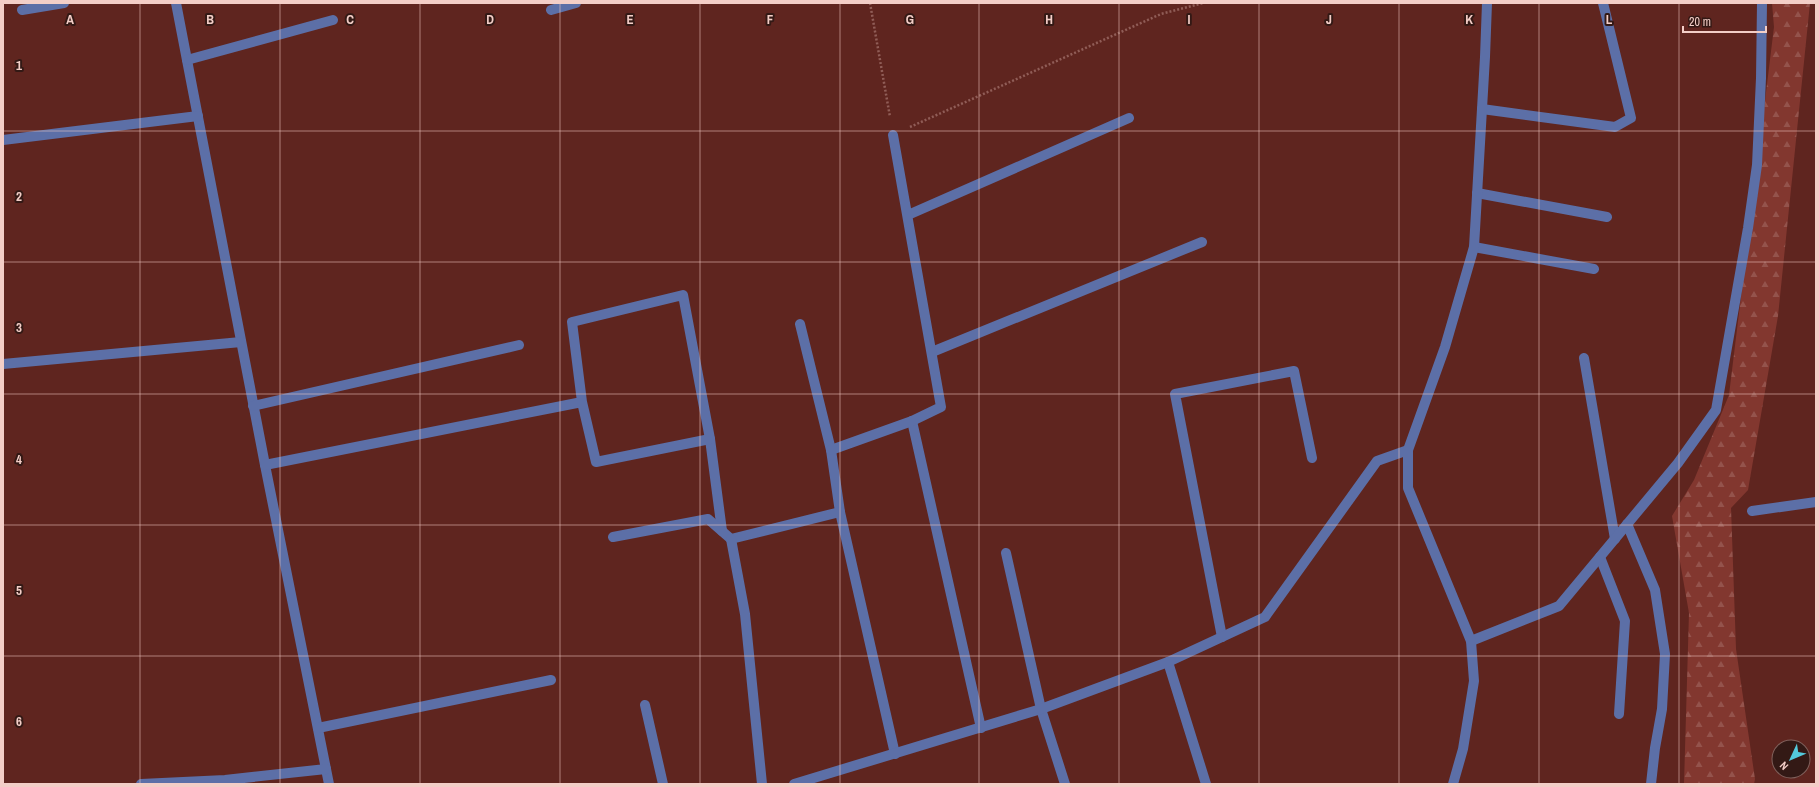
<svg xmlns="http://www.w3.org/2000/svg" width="1819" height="787" font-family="'Archivo Narrow',sans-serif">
	<defs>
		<pattern id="forest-firs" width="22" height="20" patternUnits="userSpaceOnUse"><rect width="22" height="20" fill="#82372f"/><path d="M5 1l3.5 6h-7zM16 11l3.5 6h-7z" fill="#94534c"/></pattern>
	</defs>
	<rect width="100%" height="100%" fill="#5f251f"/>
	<polygon fill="url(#forest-firs)" points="1772,3 1810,3 1778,316 1748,490 1731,508 1736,649 1755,779 1754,784 1684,784 1689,613 1672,516 1694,480 1729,395 1774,27"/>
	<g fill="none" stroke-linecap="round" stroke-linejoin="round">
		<g stroke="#905d57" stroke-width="2.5" stroke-dasharray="2 2" stroke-linecap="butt">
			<polyline points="870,3 890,117"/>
			<polyline points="910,127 1161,14 1203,3"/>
		</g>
		<g stroke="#5c6fa7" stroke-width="10">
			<polyline points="176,3 265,465 329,784"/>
			<polyline points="22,10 64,3"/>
			<polyline points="551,10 576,3"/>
			<polyline points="187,60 333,20"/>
			<polyline points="1482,109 1615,127 1631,118 1603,3"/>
			<polyline points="3,140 198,116"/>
			<polyline points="1477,193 1607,217"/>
			<polyline points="908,215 1129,118"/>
			<polyline points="1474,247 1594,269"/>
			<polyline points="800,324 831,450 840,512"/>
			<polyline points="932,352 1202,242"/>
			<polyline points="1584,358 1615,539"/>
			<polyline points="3,364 241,342"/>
			<polyline points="253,406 519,345"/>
			<polyline points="912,421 981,728"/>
			<polyline points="710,439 722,531"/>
			<polyline points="831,450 912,421 941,407 893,135"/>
			<polyline points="265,465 582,402 572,322 683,295 710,439 596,462 582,402"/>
			<polyline points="1752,511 1816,502"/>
			<polyline points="1627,524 1655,590 1665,654 1662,709 1655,748 1651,784"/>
			<polyline points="613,537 708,519 731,539 840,512 895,754"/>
			<polyline points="731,539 745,614 762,784"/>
			<polyline points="1006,553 1041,709 1065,784"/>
			<polyline points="1600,557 1625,621 1619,714"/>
			<polyline points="1222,637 1175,394 1294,371 1312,458"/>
			<polyline points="1471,641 1559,606 1678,463 1716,410 1748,228 1757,165 1761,78 1762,3"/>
			<polyline points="1168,662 1206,784"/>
			<polyline points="645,705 663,784"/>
			<polyline points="318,728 551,680"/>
			<polyline points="141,784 225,780 326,769"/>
			<polyline points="794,784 1041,709 1168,662 1265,617 1377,461 1408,450"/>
			<polyline points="1453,784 1463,749 1474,681 1471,641 1408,488 1408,450 1445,347 1474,247 1485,57 1487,3"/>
		</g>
	</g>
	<path fill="none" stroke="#f3cec7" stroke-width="1" stroke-opacity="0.55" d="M 140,3 L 140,784M 280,3 L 280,784M 420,3 L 420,784M 560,3 L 560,784M 700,3 L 700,784M 840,3 L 840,784M 979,3 L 979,784M 1119,3 L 1119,784M 1259,3 L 1259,784M 1399,3 L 1399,784M 1539,3 L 1539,784M 1679,3 L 1679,784M 3,131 L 1816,131M 3,262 L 1816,262M 3,394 L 1816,394M 3,525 L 1816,525M 3,656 L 1816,656"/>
	<g font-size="13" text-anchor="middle" font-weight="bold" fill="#f3cec7" stroke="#331915" stroke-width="4" stroke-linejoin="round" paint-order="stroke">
		<text x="70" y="24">A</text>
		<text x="210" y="24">B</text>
		<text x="350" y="24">C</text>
		<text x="490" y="24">D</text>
		<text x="630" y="24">E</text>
		<text x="770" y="24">F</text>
		<text x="910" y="24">G</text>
		<text x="1049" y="24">H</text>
		<text x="1189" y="24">I</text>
		<text x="1329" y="24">J</text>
		<text x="1469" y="24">K</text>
		<text x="1609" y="24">L</text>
		<text x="19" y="70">1</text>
		<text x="19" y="201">2</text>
		<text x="19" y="332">3</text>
		<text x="19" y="464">4</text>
		<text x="19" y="595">5</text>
		<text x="19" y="726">6</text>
	</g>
	<rect width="1819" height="787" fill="none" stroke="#f3cec7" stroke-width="8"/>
	<g transform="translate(1791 759) rotate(226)"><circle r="19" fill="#331915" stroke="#80615c"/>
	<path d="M0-3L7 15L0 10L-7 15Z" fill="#53cadc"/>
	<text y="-6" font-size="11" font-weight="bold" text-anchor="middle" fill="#f3cec7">N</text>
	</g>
	<path d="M1683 26v6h83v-6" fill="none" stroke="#f3cec7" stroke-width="2"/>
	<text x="1689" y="26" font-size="12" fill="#f3cec7" stroke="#331915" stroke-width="3" paint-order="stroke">20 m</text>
</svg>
